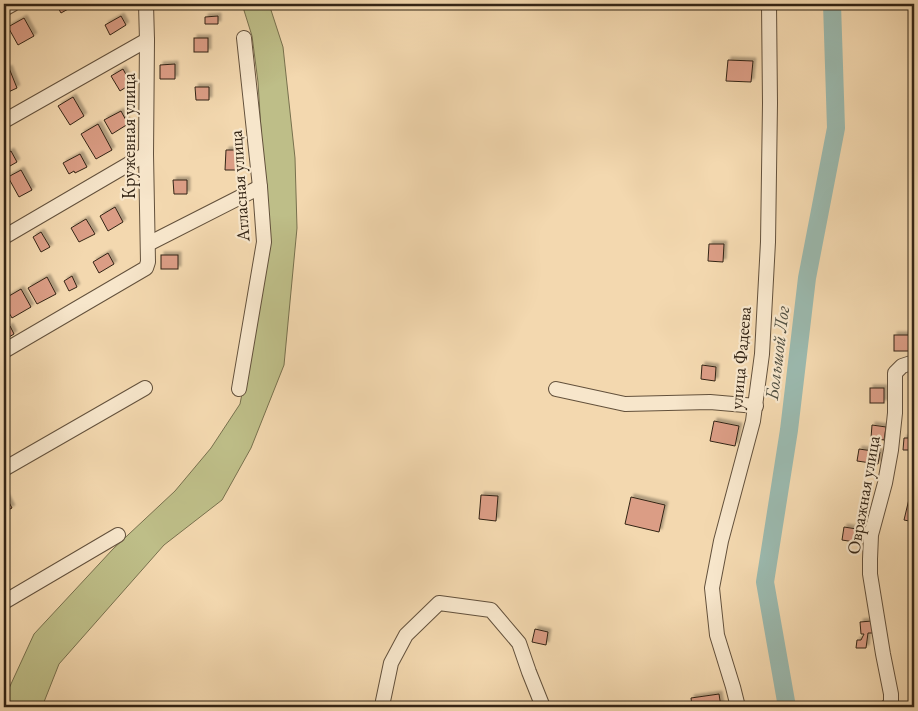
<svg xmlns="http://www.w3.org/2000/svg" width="918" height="711" font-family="'EB Garamond',serif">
	<defs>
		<filter id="shadow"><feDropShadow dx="3" dy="-3" stdDeviation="1" flood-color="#0004"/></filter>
	</defs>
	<rect width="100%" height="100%" fill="#f3d8af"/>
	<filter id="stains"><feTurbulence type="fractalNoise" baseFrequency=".004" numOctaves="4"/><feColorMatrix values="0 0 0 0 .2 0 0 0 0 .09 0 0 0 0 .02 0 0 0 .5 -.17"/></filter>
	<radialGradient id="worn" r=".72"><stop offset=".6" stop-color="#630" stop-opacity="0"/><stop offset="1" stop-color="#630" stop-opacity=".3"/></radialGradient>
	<polygon fill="#bebe88" stroke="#78714e" points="242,4 269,4 283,47 295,158 297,228 284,365 251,448 222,500 164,545 59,664 42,707 4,707 5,697 34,634 113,549 175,491 211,448 240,404 254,332 266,209 258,82 252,36"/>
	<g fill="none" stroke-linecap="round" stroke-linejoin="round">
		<polyline stroke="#9bb9ae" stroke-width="18" points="787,707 765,582 789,430 807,278 836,128 832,4"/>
	</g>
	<g fill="#db9d85" stroke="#332415" filter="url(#shadow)">
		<polygon points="56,4 77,4 61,13"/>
		<polygon points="121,16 126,25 110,35 105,25"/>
		<polygon points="218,16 218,24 205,24 205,17"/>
		<polygon points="24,18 34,36 18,45 8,27"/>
		<rect x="194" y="38" width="14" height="14"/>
		<polygon points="728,60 753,61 751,82 726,81"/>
		<polygon points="175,64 175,79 160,79 160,65"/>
		<polygon points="9,68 17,88 4,94 4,71"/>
		<polygon points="123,69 131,84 120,91 111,76"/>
		<polygon points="195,87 209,87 209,100 196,100"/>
		<polygon points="73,97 84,116 70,125 58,106"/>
		<polygon points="121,111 128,124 112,134 104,120"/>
		<polygon points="98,124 112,150 96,159 81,134"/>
		<polygon points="226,150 240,150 239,170 225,170"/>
		<polygon points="11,151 17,162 10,166 4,155"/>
		<polygon points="80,154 87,167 75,173 74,171 69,174 63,163"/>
		<polygon points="21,170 32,190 19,197 8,177"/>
		<polygon points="173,180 187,180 187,194 174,194"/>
		<polygon points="115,207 123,222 108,231 100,216"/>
		<polygon points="86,219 95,234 79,242 71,228"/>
		<polygon points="41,232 50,247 41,252 33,237"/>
		<polygon points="709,244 724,244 723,262 708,261"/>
		<polygon points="108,253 114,264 99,273 93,262"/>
		<rect x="161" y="255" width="17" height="14"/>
		<polygon points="72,276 77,287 69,291 64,281"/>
		<polygon points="47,277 56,294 37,304 28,288"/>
		<polygon points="21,289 31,307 12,318 4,304 4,299"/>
		<polygon points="10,326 14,334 4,340 4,330"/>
		<rect x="894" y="335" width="20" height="16"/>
		<polygon points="702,365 716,367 715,381 701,379"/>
		<rect x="870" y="388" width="14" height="15"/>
		<polygon points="714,421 739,426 735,446 710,441"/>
		<polygon points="872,425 886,427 884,440 871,438"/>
		<polygon points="904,438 914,438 914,450 903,450"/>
		<polygon points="859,449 880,452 878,464 857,461"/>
		<polygon points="5,495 12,508 4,512 4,496"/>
		<polygon points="481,495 498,496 496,521 479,519"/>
		<polygon points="631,497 665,505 659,532 625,524"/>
		<polygon points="909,499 914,500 914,522 904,520"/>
		<polygon points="844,527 863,530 861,543 842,540"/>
		<polygon points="872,621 873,633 868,633 866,648 856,648 857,640 861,640 864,634 861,634 860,622"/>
		<polygon points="535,629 548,632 546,645 532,642"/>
		<polygon points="719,694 721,707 692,707 691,698"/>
	</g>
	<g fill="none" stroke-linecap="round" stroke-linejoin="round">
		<g stroke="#63513c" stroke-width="16">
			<g id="minor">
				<polyline points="4,9 13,4"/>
				<polyline points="4,121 147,40"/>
				<polyline points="4,237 146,154"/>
				<polyline points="148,244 260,187"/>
				<polyline points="4,351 146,268 148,262 146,154 147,40 146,4"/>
				<polyline points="239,389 264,242 260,187 244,38"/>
				<polyline points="556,389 625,404 710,402 756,406"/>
				<polyline points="4,469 145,388"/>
				<polyline points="4,602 118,535"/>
				<polyline points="384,707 383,701 391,663 406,635 439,603 491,610 519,643 529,672 543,707"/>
				<polyline points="738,707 733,687 717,635 712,588 721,541 753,421 762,354 768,242 770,103 769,4"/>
				<polyline points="887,707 891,704 891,694 883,654 870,574 870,559 871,535 885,483 891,450 895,413 895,373 902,366 914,362"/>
			</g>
		</g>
		<use href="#minor" stroke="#f7e6cb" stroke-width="14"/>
	</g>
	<g text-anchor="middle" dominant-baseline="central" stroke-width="4.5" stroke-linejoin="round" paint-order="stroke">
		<g font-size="18" fill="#332415" stroke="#f7e6cb">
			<text transform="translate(128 136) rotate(-90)">Кружевная улица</text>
			<text transform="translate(239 186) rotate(-94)">Атласная улица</text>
			<text transform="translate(740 358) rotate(-85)">улица Фадеева</text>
			<text transform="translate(863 495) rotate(-80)">Овражная улица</text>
		</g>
		<g font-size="19" font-style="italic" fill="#525143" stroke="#f7e6cb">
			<text transform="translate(777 353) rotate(-83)">Большой Лог</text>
		</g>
	</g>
	<rect width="918" height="711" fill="none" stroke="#f3d8af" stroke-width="20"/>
	<rect x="5" y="5" width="908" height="701" fill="none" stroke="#332415" stroke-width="2.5"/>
	<rect x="10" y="10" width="898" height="691" fill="none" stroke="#332415"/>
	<rect width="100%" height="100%" filter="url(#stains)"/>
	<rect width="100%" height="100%" fill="url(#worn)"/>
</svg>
